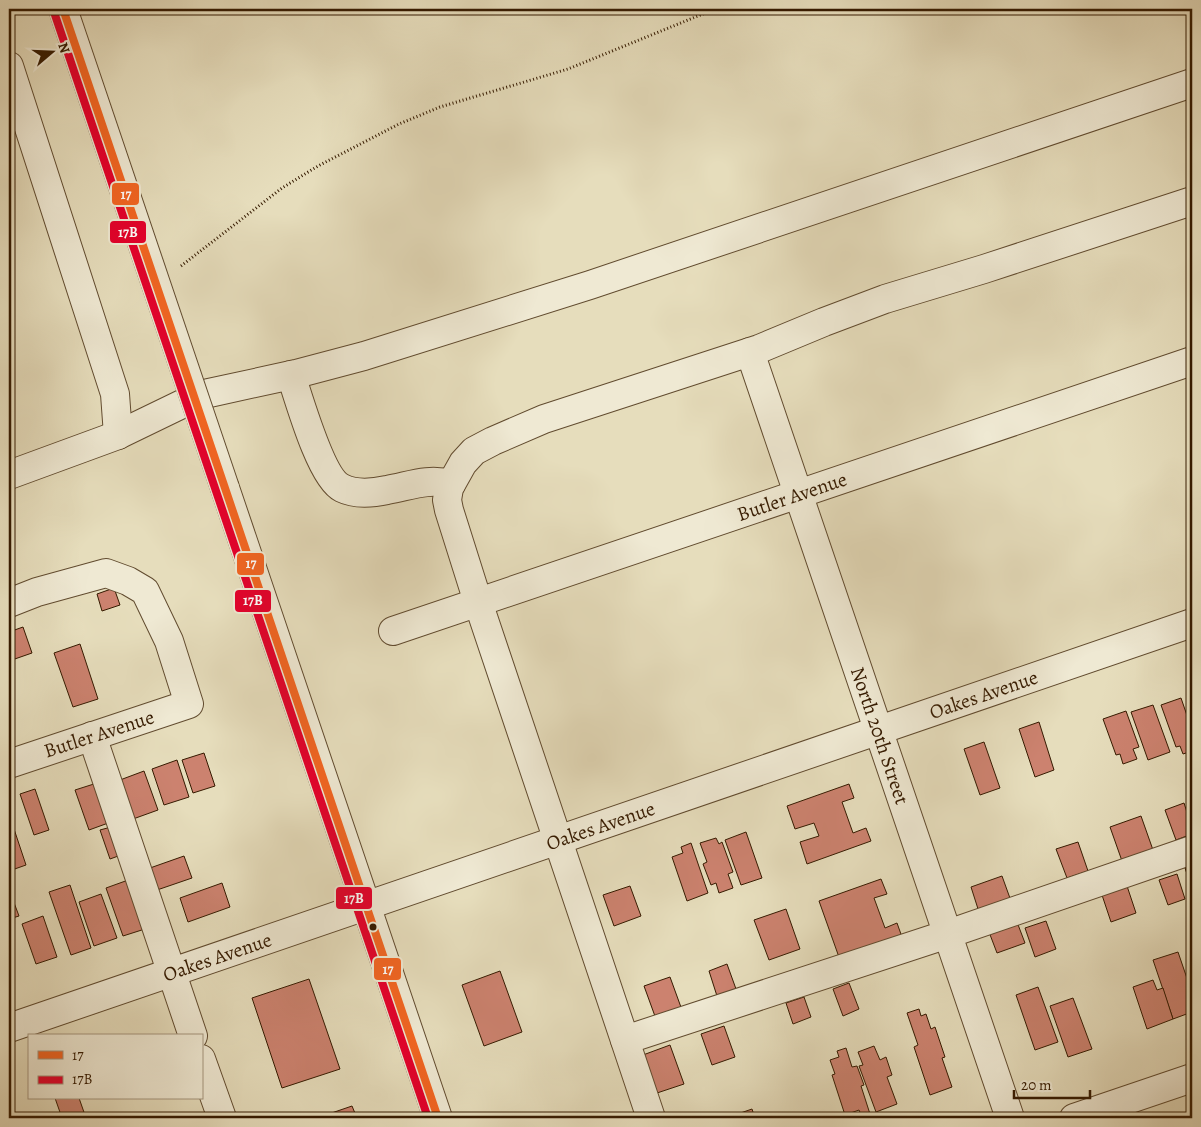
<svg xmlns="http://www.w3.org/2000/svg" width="1201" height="1127" font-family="Alegreya,serif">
	<rect width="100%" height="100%" fill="#e6ddbc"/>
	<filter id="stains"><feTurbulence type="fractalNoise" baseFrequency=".004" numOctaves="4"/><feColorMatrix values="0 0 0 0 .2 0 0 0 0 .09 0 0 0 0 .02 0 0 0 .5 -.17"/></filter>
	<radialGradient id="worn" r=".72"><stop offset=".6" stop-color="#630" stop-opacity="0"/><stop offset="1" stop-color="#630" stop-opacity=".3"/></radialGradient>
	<g fill="#cc826f" stroke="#351a00">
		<polygon points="114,588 120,605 102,611 97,594"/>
		<polygon points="23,627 32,653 9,661 9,632"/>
		<polygon points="80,644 98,699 73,707 54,653"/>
		<polygon points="1181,698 1192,730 1192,741 1191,742 1192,751 1183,754 1180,746 1176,747 1161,705"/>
		<polygon points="1153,705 1170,752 1148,760 1131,712"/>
		<polygon points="1126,711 1139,747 1133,749 1137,759 1123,764 1120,754 1116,755 1103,719"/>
		<polygon points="1039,722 1054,770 1035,777 1019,729"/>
		<polygon points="984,742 1000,788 980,795 964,749"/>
		<polygon points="204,753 215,786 193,793 182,760"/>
		<polygon points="177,760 189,797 164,805 152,769"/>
		<polygon points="144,771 158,810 133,819 120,780"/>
		<polygon points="97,783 111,822 89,830 75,790"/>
		<polygon points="849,784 854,798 842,802 853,833 866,828 871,841 807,864 800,842 819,836 814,823 795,829 787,806"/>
		<polygon points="35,789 49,830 34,835 20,794"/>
		<polygon points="1184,803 1192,828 1192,834 1176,840 1165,810"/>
		<polygon points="9,814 26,865 9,871"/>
		<polygon points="1141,816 1153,850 1122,861 1110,827"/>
		<polygon points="111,827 121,855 110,859 100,830"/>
		<polygon points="746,832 762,878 741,885 725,840"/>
		<polygon points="716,838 719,844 722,842 733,872 728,874 733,888 719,893 716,883 711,885 703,864 707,862 700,843"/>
		<polygon points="1078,842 1088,871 1067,878 1056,849"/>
		<polygon points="691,843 708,893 687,901 672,857 683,853 681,847"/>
		<polygon points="184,856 192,878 157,890 150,868"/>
		<polygon points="1192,866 1192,889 1185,868"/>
		<polygon points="1177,874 1185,899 1168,905 1159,880"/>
		<polygon points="1002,876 1011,901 979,912 971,887"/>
		<polygon points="131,879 148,928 123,936 106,888"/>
		<polygon points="881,879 887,894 874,898 885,928 897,923 902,937 840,960 819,901"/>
		<polygon points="222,883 230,907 188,922 180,898"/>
		<polygon points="70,885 91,948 71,955 49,892"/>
		<polygon points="630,886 641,916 614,926 603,895"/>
		<polygon points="1127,886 1136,913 1111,922 1102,895"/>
		<polygon points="9,892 10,892 19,916 9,919"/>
		<polygon points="101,894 117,938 94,946 79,902"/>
		<polygon points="786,909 800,949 769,960 754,920"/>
		<polygon points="43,916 57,957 36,964 22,924"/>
		<polygon points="1046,921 1056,949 1035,957 1025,928"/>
		<polygon points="1017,922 1025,943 997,953 989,932"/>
		<polygon points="1178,952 1192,993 1192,1012 1173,1019 1153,960"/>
		<polygon points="727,964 736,989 717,996 709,971"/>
		<polygon points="500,971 522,1032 484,1046 462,985"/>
		<polygon points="670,977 682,1010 656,1019 644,986"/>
		<polygon points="309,979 340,1069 282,1088 252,998"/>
		<polygon points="1153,980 1157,990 1163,988 1173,1019 1147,1029 1133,987"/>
		<polygon points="849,983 859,1009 843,1016 833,989"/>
		<polygon points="1038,987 1058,1042 1035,1050 1016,995"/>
		<polygon points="804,997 811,1017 793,1024 786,1003"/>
		<polygon points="1073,998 1092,1049 1068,1057 1050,1006"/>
		<polygon points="919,1009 921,1016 926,1014 931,1029 935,1027 945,1057 942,1058 952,1087 930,1095 914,1047 918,1045 907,1013"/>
		<polygon points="724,1026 735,1057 712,1065 701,1034"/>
		<polygon points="670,1045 684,1084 657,1093 643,1055"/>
		<polygon points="874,1046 880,1060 886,1057 892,1075 887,1077 897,1104 876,1112 859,1066 863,1065 858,1052"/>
		<polygon points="846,1048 852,1067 857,1066 864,1085 861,1086 870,1114 862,1117 859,1110 845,1115 832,1075 835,1074 830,1060 839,1057 837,1051"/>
		<polygon points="55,1098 79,1098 86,1118 62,1118"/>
		<polygon points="352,1106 357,1118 317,1118"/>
		<polygon points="752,1109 755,1118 729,1118 729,1117"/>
	</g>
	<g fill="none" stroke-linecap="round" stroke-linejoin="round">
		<g stroke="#614b2f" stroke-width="30">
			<g id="minor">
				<polyline points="9,66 115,394 118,435"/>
				<path id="s1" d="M 750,352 L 1010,1118"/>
				<path d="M 291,375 C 299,399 321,478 342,488 C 356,495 373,493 387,490 C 410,486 427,478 451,484"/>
				<polyline points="9,475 118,435 182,404 209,393 296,374 364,356 590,285 1192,83"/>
				<polyline points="225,488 438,1118"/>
				<polyline points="9,603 37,592 106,573 128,581 145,591 169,641 189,704 9,764"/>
				<path id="s2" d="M 393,631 L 1192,361"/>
				<polyline points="92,736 193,1036"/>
				<path id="s3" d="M 9,1028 L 1192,623"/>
				<polyline points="625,1040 948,934 1192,850"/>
				<polyline points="201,1059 222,1118"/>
				<polyline points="651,1118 478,602 449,510 447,500 449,488 463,463 474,451 493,441 544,419 759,349 824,322 885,299 984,269 1192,201"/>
				<polyline points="1074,1118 1192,1078"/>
			</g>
		</g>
		<polyline stroke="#351a00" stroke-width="3" stroke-dasharray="1 2.5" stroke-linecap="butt" points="181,266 282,188 318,166 399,124 440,107 568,69 715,9"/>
		<use href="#minor" stroke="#efe9d3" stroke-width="28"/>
		<g stroke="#614b2f" stroke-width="30" stroke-linecap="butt">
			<polyline id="minor-bridge" points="63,9 225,488"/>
		</g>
		<use href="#minor-bridge" stroke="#efe9d3" stroke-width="28"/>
		<g stroke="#efe9d3" stroke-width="11">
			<polyline id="bus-1" points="63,9 438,1118"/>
		</g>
		<g stroke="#efe9d3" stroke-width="11">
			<polyline id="bus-2" points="54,12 428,1118"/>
		</g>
		<use href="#bus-1" stroke="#f26522" stroke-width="8"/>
		<use href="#bus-2" stroke="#e4002b" stroke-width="8"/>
	</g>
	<circle fill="#351a00" stroke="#efe9d3" stroke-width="2" cx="373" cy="927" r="4.5"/>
	<g text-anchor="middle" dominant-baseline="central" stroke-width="4.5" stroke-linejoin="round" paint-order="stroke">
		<g font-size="20" fill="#351a00" stroke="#efe9d3">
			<text stroke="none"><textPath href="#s2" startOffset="421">Butler Avenue</textPath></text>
			<text stroke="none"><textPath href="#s3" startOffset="1030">Oakes Avenue</textPath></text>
			<text transform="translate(99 734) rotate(-18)">Butler Avenue</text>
			<text stroke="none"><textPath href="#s1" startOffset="405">North 20th Street</textPath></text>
			<text stroke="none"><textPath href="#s3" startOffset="625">Oakes Avenue</textPath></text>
			<text stroke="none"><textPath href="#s3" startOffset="220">Oakes Avenue</textPath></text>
		</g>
	</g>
	<g stroke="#efe9d3" stroke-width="2">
		<rect x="111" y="182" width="29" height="24" rx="5" fill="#f26522"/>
		<rect x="109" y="220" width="38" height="24" rx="5" fill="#e4002b"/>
		<rect x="236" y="552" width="29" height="24" rx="5" fill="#f26522"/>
		<rect x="234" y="589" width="38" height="24" rx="5" fill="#e4002b"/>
		<rect x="335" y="886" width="38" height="24" rx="5" fill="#e4002b"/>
		<rect x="373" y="957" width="29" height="24" rx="5" fill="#f26522"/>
	</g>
	<g font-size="14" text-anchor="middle" font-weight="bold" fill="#fff">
		<text x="126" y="199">17</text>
		<text x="128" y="237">17B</text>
		<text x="251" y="568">17</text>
		<text x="253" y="605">17B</text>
		<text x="354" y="903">17B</text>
		<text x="388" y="974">17</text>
	</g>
	<rect width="1201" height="1127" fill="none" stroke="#e6ddbc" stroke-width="30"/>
	<rect x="10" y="10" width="1181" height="1107" fill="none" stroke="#351a00" stroke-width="2.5"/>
	<rect x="15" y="15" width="1171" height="1097" fill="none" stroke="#351a00"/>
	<rect x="28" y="1034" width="175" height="65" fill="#efe9d3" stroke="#a5967f"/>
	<rect x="38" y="1051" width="25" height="8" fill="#f26522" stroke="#a5967f"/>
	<text x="72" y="1060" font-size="15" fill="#351a00">17</text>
	<rect x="38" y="1076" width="25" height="8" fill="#e4002b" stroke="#a5967f"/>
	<text x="72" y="1084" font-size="15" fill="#351a00">17B</text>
	<g transform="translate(52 52) rotate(71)" stroke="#efe9d3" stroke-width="4" paint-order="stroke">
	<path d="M0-4L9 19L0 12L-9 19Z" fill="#351a00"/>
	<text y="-8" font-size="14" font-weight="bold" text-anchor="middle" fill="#351a00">N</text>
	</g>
	<path d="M1014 1090v8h76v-8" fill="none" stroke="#351a00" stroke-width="2.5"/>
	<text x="1021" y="1090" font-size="15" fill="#351a00" stroke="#efe9d3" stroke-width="4" paint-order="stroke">20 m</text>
	<rect width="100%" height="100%" filter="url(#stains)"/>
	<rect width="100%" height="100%" fill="url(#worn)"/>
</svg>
